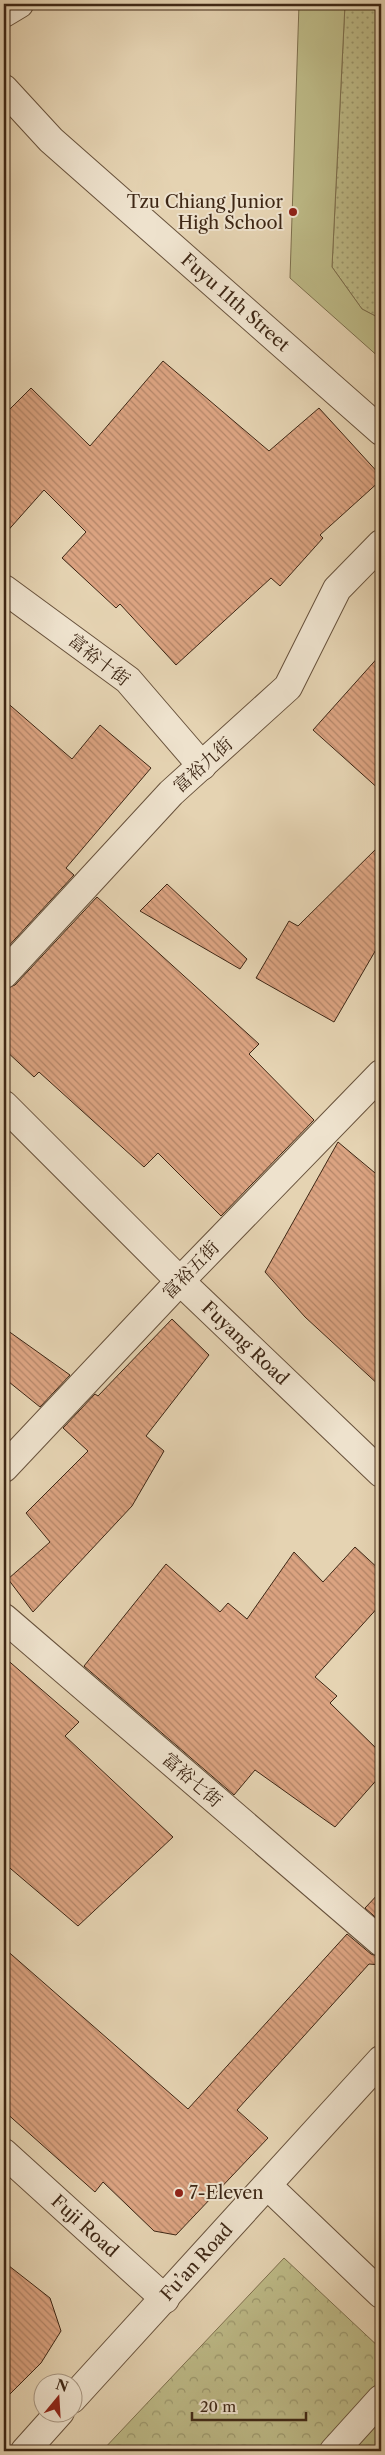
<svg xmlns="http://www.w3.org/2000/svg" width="385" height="2455" font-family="'Libre Caslon Text','Noto Serif TC',serif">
	<defs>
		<pattern id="grass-dots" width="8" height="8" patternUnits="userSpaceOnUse" patternTransform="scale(1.25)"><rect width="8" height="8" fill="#bdba87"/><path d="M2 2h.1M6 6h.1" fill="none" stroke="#9b976d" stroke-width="1.8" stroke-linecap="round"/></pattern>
		<pattern id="forest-crowns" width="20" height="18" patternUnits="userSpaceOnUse" patternTransform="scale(1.25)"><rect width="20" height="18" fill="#bdba87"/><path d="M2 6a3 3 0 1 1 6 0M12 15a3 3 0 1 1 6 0" fill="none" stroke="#9b976d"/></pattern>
		<pattern id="building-back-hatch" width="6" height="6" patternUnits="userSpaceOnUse" patternTransform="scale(1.25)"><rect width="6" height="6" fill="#dba381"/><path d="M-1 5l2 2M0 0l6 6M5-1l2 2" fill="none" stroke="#b38568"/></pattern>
	</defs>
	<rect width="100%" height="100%" fill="#e5d3b2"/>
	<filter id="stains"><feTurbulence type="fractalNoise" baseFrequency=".004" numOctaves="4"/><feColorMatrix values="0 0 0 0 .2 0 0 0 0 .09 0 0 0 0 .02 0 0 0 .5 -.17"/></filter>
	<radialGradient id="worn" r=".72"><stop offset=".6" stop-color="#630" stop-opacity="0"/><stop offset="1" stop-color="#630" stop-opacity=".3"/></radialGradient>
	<polygon fill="url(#grass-dots)" stroke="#7e704e" points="345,4 381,4 381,319 362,309 332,267"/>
	<polygon fill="url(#forest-crowns)" stroke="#7e704e" points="284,2258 381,2349 381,2451 102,2451"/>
	<polygon fill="#bdba87" stroke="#7e704e" points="299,4 345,4 332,267 362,309 381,319 381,359 290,278"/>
	<g fill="url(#building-back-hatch)" stroke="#3e2715">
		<polygon points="163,361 269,451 319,408 381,476 381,480 320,535 323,538 280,586 271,578 176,665 120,604 116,608 62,558 86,532 44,490 4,535 4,415 31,388 90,446"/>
		<polygon points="381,654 381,791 313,730"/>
		<polygon points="4,700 72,759 100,725 151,768 66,868 74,875 4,951"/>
		<polygon points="381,844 381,941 334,1022 256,978 289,921 298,926"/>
		<polygon points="167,884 247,959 240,969 140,911"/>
		<polygon points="97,897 259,1044 249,1054 314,1120 221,1216 158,1153 144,1167 39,1072 34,1077 4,1049 4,989 15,985"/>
		<polygon points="338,1142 381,1178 381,1387 305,1317 265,1272"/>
		<polygon points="172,1319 209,1355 146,1436 164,1451 132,1506 33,1612 8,1579 50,1542 26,1513 88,1451 63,1428 95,1394 98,1396"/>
		<polygon points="4,1328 70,1375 40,1407 4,1378"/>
		<polygon points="355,1547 381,1571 381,1604 315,1677 337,1696 330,1703 381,1753 381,1775 335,1827 255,1770 234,1795 84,1666 166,1564 220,1612 228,1603 247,1619 294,1552 323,1582"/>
		<polygon points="4,1657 79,1722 65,1736 173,1837 78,1926 4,1863"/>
		<polygon points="381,1891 381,1922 365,1908"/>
		<polygon points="347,1934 371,1954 381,1957 381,1965 369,1964 237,2110 268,2138 176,2235 154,2231 103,2182 95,2192 4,2111 4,1948 188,2109"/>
		<polygon points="4,2262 50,2298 61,2331 41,2363 4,2400"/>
	</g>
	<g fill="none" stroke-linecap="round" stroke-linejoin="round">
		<g stroke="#68523c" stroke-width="30">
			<g id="minor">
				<polyline points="4,13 19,4"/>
				<path id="s1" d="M 4,89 L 51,140 L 381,431"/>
				<polyline points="4,589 128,680 202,766"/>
				<polyline points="4,974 171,793 288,687 337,589 381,544"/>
				<path id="s2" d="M 4,1105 L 180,1281 L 381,1473"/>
				<polyline points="4,1468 180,1281 381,1074"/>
				<polyline points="4,1618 381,1942"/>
				<path id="s3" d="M 4,2153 L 165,2299"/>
				<polyline points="268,2186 381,2294"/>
				<path id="s4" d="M 72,2399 L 381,2060"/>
				<polyline points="25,2451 60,2412"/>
				<polyline points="334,2451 381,2399"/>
			</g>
		</g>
		<use href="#minor" stroke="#eee2cd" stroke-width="28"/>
	</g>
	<g fill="#8f2418" stroke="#eee2cd" stroke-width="2">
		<circle cx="293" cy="212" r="5"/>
		<circle cx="179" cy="2193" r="5"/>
	</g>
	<g text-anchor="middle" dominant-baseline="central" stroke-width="4" stroke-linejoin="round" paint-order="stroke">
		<g font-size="18" fill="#3e2715" stroke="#eee2cd" text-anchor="end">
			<text x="283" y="202">Tzu Chiang Junior<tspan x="283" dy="21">High School</tspan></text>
			<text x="189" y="2193" text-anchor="start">7-Eleven</text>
		</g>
		<g font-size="18" fill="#3e2715" stroke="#eee2cd">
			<text stroke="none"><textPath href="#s1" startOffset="315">Fuyu 11th Street</textPath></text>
			<text transform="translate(99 660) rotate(38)">富裕十街</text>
			<text transform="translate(203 765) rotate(-42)">富裕九街</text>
			<text transform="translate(191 1270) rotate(-46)">富裕五街</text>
			<text stroke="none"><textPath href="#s2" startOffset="339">Fuyang Road</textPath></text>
			<text transform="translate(192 1780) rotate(41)">富裕七街</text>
			<text stroke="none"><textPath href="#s3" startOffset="109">Fuji Road</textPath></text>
			<text stroke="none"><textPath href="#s4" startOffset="185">Fu’an Road</textPath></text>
		</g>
	</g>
	<rect width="385" height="2455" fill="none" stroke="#e5d3b2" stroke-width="20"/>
	<rect x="5" y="5" width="375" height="2445" fill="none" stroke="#3e2715" stroke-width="2.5"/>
	<rect x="10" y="10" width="365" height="2435" fill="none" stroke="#3e2715"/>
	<g transform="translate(58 2398) rotate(18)"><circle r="24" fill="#eee2cd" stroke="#a89783"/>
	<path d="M0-4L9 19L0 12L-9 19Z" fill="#8f2418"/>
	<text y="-8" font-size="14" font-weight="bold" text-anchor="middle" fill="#3e2715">N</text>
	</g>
	<path d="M192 2412v8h114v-8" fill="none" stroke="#3e2715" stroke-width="2.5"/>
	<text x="200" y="2412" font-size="15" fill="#3e2715" stroke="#eee2cd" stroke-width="4" paint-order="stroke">20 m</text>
	<rect width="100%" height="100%" filter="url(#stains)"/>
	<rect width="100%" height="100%" fill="url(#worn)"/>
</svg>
